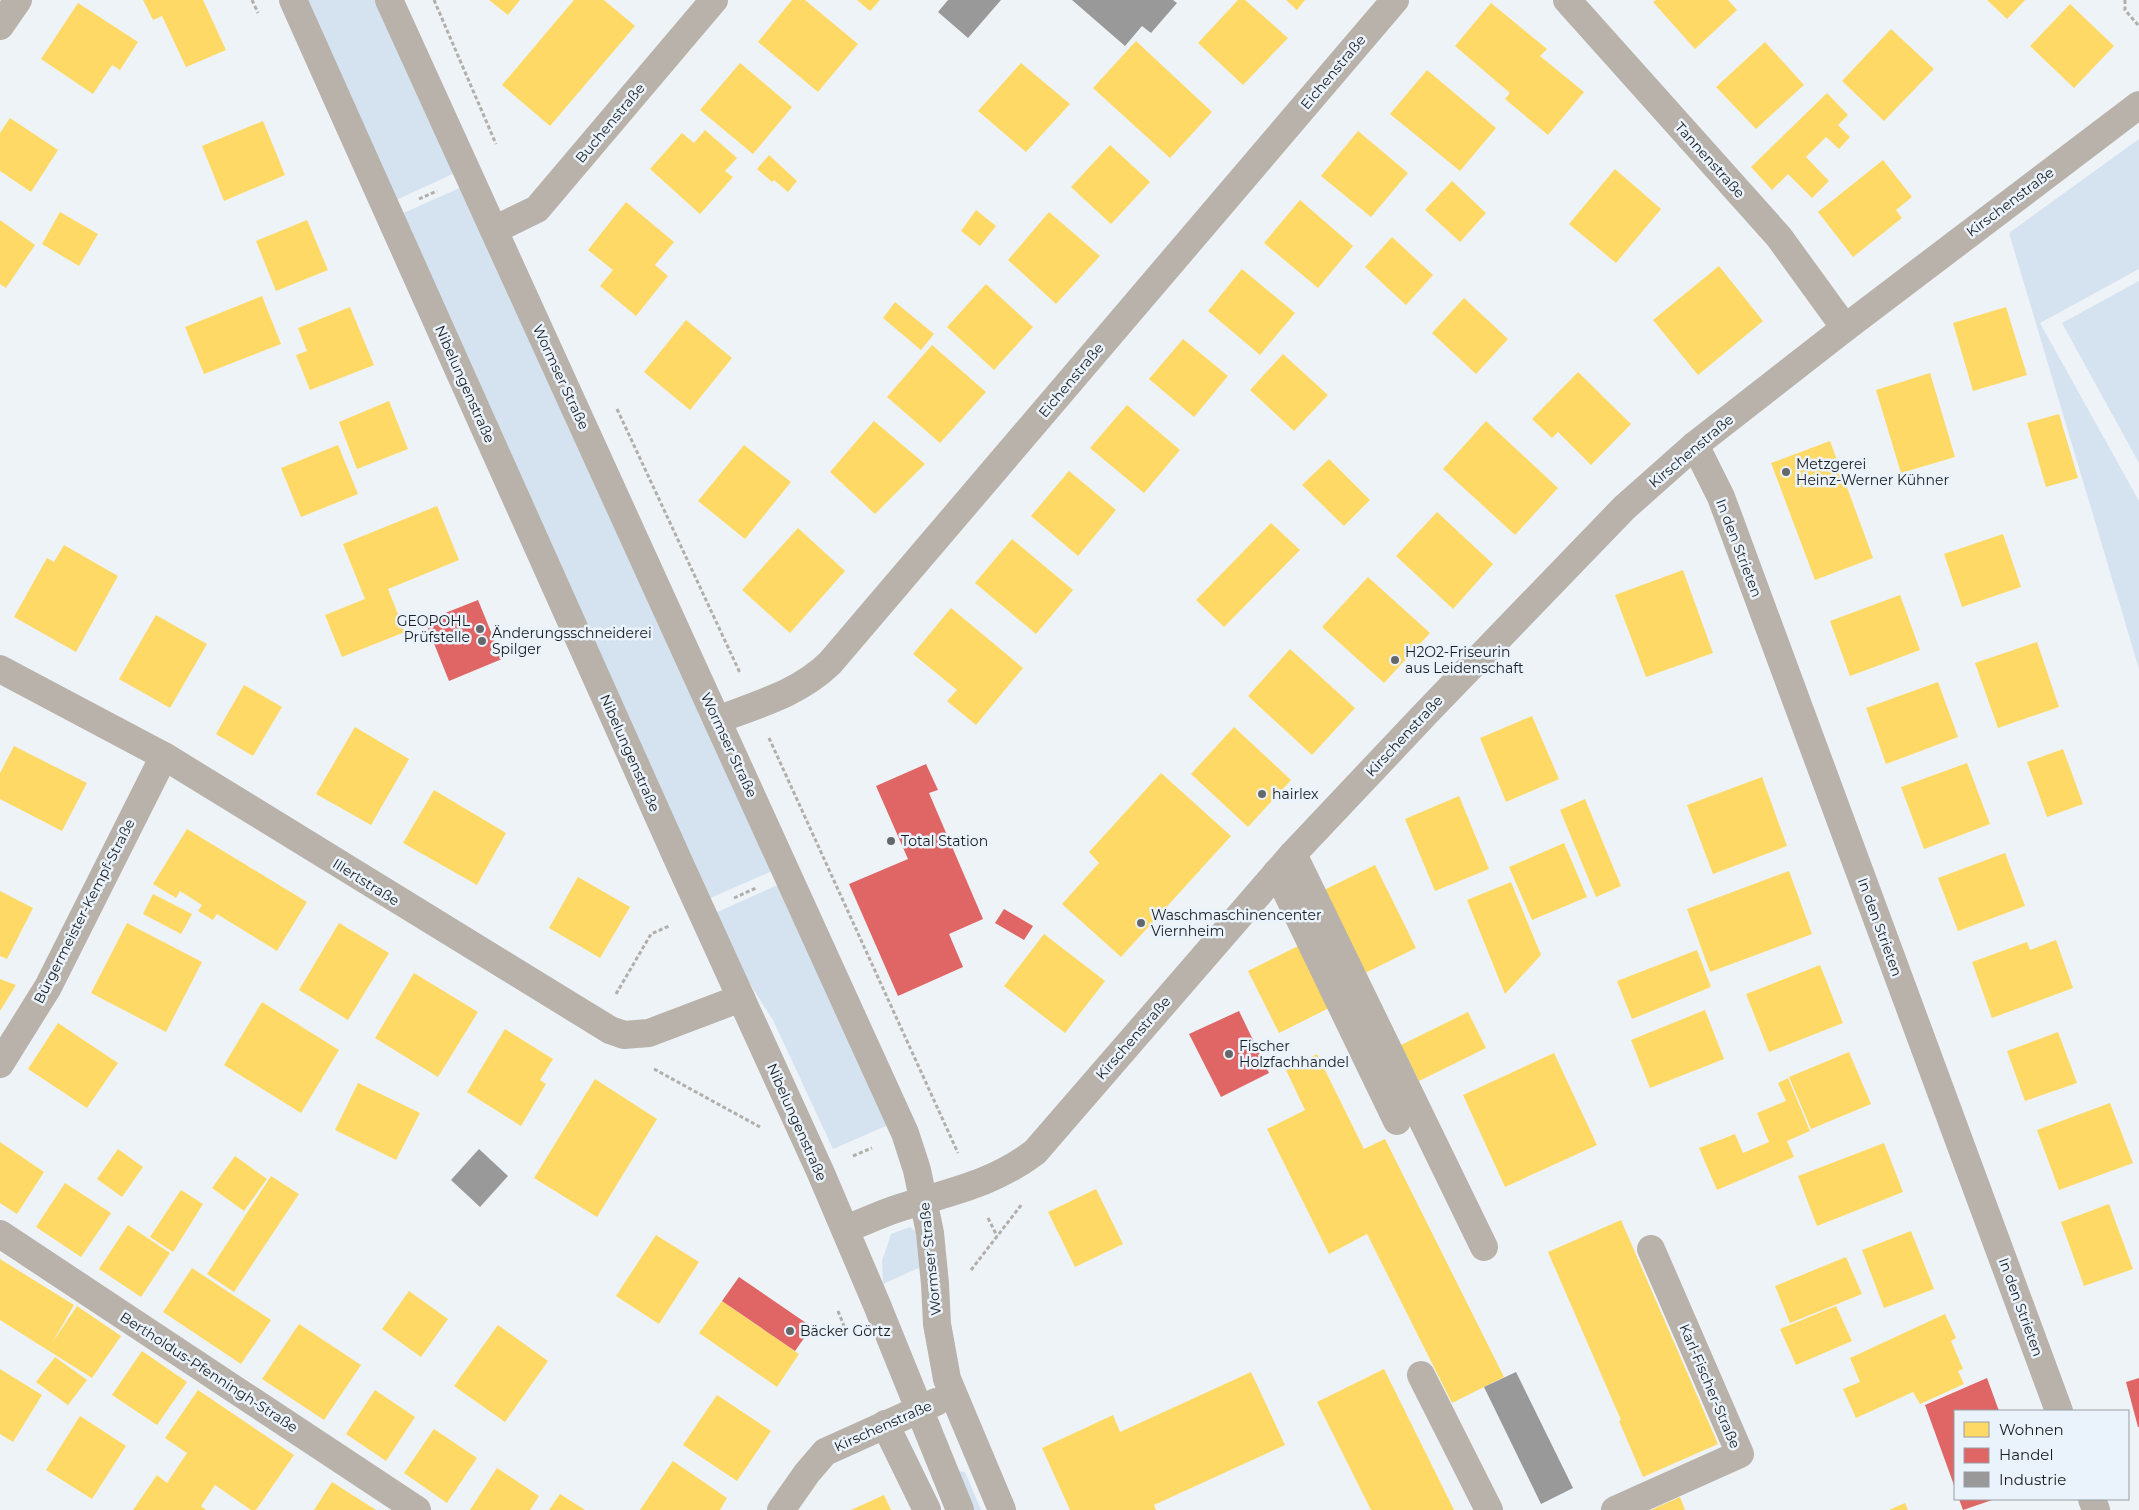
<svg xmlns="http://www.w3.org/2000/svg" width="2139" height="1510" font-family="Montserrat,sans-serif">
	<rect width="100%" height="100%" fill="#eef3f7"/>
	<g fill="#d5e2ef">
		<polygon points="304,0 380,0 457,172 394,201"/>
		<polygon points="2139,139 2139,269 2040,323 2139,501 2139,669 2009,233"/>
		<polygon points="464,186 772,871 706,900 399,215"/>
		<polygon points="2139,281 2139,463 2062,323"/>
		<polygon points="780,884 888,1125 833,1149 773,1020 734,959 713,914"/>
		<polygon points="910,1227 919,1234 923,1266 883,1284 882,1261 891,1234"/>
		<polygon points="958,1471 965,1472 981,1510 970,1510"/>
	</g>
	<g fill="#ffd966">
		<polygon points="143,0 203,0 226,50 186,67 162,16 153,20"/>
		<polygon points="489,0 520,0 508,15"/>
		<polygon points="574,0 604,0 635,26 550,126 502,85"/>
		<polygon points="792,0 805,0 858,44 818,92 758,42"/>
		<polygon points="857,0 880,0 870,11"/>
		<polygon points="1238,0 1245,0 1288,38 1243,85 1198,43"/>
		<polygon points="1286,0 1305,0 1297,10"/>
		<polygon points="1656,0 1728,0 1737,10 1695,49 1653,2"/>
		<polygon points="1987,0 2025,0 2007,19"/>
		<polygon points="78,3 138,42 120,70 112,65 93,94 41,59"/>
		<polygon points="1491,3 1547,49 1540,56 1584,92 1548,135 1505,99 1510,93 1455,46"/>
		<polygon points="2070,4 2114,46 2074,88 2030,46"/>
		<polygon points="1891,29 1934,69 1884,121 1842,81"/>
		<polygon points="1136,41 1212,112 1170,158 1093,88"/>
		<polygon points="1765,42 1804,85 1756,129 1716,87"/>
		<polygon points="740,63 792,107 753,154 700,110"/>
		<polygon points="1021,63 1070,104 1026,152 978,111"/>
		<polygon points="1427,70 1496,128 1460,171 1390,114"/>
		<polygon points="1827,93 1848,115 1838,125 1850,137 1839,149 1826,137 1806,157 1829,181 1812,198 1788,174 1772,190 1751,167"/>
		<polygon points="10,118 58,150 31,192 0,171 0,133"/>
		<polygon points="263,121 285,175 224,201 202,146"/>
		<polygon points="705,130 737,158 725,171 733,177 700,214 650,169 682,133 694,143"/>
		<polygon points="1358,131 1408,173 1371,217 1321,176"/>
		<polygon points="1110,145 1150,182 1111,224 1071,187"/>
		<polygon points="769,155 797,181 788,192 774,180 772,182 757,169"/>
		<polygon points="1883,160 1912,197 1896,210 1902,218 1853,257 1818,212"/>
		<polygon points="1615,169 1661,209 1616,263 1569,224"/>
		<polygon points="1452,181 1486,213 1460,242 1425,210"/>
		<polygon points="1300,200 1353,246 1318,288 1264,243"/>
		<polygon points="626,202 674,242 655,265 668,276 636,316 600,286 613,270 588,250"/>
		<polygon points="976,210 996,226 980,246 961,231"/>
		<polygon points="60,212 98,234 79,266 42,244"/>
		<polygon points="1049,212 1100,256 1056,304 1008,260"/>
		<polygon points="0,220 35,245 6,288 0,284"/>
		<polygon points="307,220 328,270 276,291 256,241"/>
		<polygon points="1392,237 1433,275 1406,305 1365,267"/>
		<polygon points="1719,266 1763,321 1698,375 1653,320"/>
		<polygon points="1242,269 1295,313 1260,355 1208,311"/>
		<polygon points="986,284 1033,327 994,370 947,327"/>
		<polygon points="262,296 281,344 204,374 185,327"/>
		<polygon points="1464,298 1508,339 1476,374 1432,333"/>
		<polygon points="895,302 934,334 921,350 883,318"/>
		<polygon points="350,307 374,365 310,390 296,355 307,351 298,328"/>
		<polygon points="2006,307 2027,375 1973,391 1953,323"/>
		<polygon points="686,320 732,358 690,410 644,372"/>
		<polygon points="1183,339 1228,376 1194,417 1149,379"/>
		<polygon points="932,345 986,392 940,443 887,397"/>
		<polygon points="1283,354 1328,395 1294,431 1250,390"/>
		<polygon points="1578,372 1631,424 1591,465 1558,432 1552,438 1532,419"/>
		<polygon points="1930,373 1955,457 1901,473 1876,390"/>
		<polygon points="389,401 408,449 357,469 339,422"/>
		<polygon points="1127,405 1180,450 1144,493 1090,448"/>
		<polygon points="2059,414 2078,478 2046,487 2027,423"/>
		<polygon points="874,421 925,464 875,514 830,472"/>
		<polygon points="1486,421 1558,488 1515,535 1443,469"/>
		<polygon points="1830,441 1873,558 1815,580 1771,463"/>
		<polygon points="338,445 358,494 301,517 281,468"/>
		<polygon points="744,445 791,482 745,539 698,501"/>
		<polygon points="1329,459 1370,500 1344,526 1302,485"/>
		<polygon points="1069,471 1116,510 1078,556 1031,516"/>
		<polygon points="437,506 459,560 388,589 405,632 342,657 325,615 365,599 343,544"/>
		<polygon points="1437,512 1493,564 1453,609 1396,556"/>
		<polygon points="1271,523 1300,550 1224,627 1196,600"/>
		<polygon points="798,528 845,571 790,633 742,590"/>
		<polygon points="2003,534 2021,587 1962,607 1944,554"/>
		<polygon points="1012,539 1073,590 1036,634 975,583"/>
		<polygon points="64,545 118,576 76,652 14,617 47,558 54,562"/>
		<polygon points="1683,570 1713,653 1646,677 1615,595"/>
		<polygon points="1368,577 1430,633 1384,683 1322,627"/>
		<polygon points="1900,595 1920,650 1850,676 1830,621"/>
		<polygon points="951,608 1023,668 976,725 947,701 957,690 913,654"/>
		<polygon points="156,615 207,644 170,708 119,679"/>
		<polygon points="2037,642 2059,707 1998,728 1975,663"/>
		<polygon points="1290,649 1355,708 1312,755 1248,696"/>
		<polygon points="1938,682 1958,737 1886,764 1866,708"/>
		<polygon points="244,685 282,707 253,756 216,734"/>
		<polygon points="1532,716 1559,779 1506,802 1480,738"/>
		<polygon points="355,727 409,759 371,825 316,794"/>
		<polygon points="1234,727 1291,780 1248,827 1191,774"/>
		<polygon points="14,746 87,783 62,831 0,799 0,773"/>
		<polygon points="2063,749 2083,804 2047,817 2027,762"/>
		<polygon points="1967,763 1990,824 1924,849 1901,787"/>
		<polygon points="1161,773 1231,836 1121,957 1062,904 1099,863 1089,852"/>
		<polygon points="1762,777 1787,846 1713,874 1687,805"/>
		<polygon points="434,790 506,833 477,885 403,843"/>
		<polygon points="1459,796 1489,869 1435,891 1405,819"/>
		<polygon points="1585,799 1621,886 1596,897 1560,810"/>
		<polygon points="187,829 307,902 277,951 217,914 213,920 198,911 202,905 180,891 176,898 153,884"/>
		<polygon points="1564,843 1587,897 1532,920 1509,867"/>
		<polygon points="2005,853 2025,906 1958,931 1938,878"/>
		<polygon points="1375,865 1416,948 1361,975 1320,892"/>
		<polygon points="1789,871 1812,934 1710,972 1687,909"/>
		<polygon points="578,877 630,907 600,958 549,928"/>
		<polygon points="1511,882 1541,955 1505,994 1467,900"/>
		<polygon points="0,891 33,908 7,959 0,956"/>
		<polygon points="153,894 192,914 181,934 143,914"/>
		<polygon points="127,923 202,962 166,1032 91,993"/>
		<polygon points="339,923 389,953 348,1020 299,990"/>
		<polygon points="1044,934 1105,981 1065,1033 1004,986"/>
		<polygon points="2056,940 2073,988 1992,1018 1972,962 2027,942 2030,950"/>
		<polygon points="1298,946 1329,1008 1279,1033 1248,971"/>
		<polygon points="1697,950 1711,987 1632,1019 1617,981"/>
		<polygon points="1820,965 1843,1023 1769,1052 1746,994"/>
		<polygon points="414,973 478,1012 438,1077 375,1038"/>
		<polygon points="0,979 16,985 0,1011"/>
		<polygon points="262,1002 339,1050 301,1113 224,1065"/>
		<polygon points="1705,1010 1724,1059 1650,1088 1631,1040"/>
		<polygon points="1468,1012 1486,1048 1419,1081 1401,1045"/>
		<polygon points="58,1023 118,1063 87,1108 28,1069"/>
		<polygon points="505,1029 553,1059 540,1080 546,1084 521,1126 467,1092"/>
		<polygon points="2058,1032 2077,1083 2025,1101 2007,1051"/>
		<polygon points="1849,1052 1871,1104 1811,1129 1789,1077"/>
		<polygon points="1554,1053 1597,1145 1505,1187 1463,1095"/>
		<polygon points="1317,1054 1364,1149 1385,1139 1504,1377 1452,1403 1367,1234 1329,1254 1267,1129 1305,1110 1286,1070"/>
		<polygon points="1788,1078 1810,1131 1787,1141 1794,1157 1717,1190 1699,1148 1735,1134 1743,1153 1769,1142 1757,1113 1786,1101 1778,1083"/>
		<polygon points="595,1079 657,1119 597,1217 534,1178"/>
		<polygon points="358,1083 420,1113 396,1160 335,1130"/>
		<polygon points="2110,1103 2133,1163 2059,1190 2037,1130"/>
		<polygon points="0,1142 44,1172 17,1214 0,1203"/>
		<polygon points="1884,1143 1903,1192 1817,1226 1798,1176"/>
		<polygon points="118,1149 143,1167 122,1197 97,1179"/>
		<polygon points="235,1156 267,1179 244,1211 212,1188"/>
		<polygon points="271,1176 299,1194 234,1292 207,1274"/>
		<polygon points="65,1183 111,1213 81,1257 36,1227"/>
		<polygon points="1096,1189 1123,1244 1075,1267 1048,1212"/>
		<polygon points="181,1190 203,1204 173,1252 150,1237"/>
		<polygon points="2109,1204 2133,1269 2084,1286 2061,1222"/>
		<polygon points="1621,1220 1718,1444 1643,1477 1619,1421 1621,1420 1548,1252"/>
		<polygon points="128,1225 170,1253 141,1297 99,1269"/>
		<polygon points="1911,1231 1934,1289 1884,1308 1862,1250"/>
		<polygon points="656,1235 699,1262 659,1324 616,1296"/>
		<polygon points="1846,1257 1862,1294 1790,1323 1775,1286"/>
		<polygon points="0,1259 74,1305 52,1343 77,1306 121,1336 92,1378 0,1320"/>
		<polygon points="192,1268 271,1320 241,1364 163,1312"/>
		<polygon points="409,1291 448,1319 421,1357 382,1329"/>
		<polygon points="722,1301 799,1354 777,1387 699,1333"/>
		<polygon points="1836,1306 1852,1341 1796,1365 1780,1329"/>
		<polygon points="1945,1314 1956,1338 1951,1341 1963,1369 1958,1371 1964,1384 1920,1404 1913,1392 1856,1418 1843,1389 1860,1382 1850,1358"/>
		<polygon points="299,1324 361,1365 324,1420 262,1379"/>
		<polygon points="498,1325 548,1361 505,1422 454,1386"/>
		<polygon points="142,1351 187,1382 157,1425 112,1395"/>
		<polygon points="55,1357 87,1380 68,1405 36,1382"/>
		<polygon points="0,1369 42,1395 13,1442 0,1434"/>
		<polygon points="1384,1369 1454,1510 1371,1510 1317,1402"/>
		<polygon points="1251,1372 1285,1445 1154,1505 1156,1510 1070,1510 1042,1448 1113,1415 1120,1432"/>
		<polygon points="198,1390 294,1455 256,1510 251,1510 215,1485 201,1506 206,1510 133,1510 157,1475 167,1483 187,1453 165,1438"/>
		<polygon points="375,1390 415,1417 386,1461 346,1434"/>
		<polygon points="717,1395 771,1431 737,1481 683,1445"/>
		<polygon points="80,1416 126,1446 92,1499 46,1470"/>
		<polygon points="434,1429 477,1458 447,1503 404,1473"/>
		<polygon points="673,1461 727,1498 720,1510 640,1510"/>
		<polygon points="497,1468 539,1496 530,1510 470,1510"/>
		<polygon points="332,1482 376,1510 314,1510"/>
		<polygon points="560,1494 585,1510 549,1510"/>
		<polygon points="884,1495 891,1510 851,1510"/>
		<polygon points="1680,1497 1685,1510 1651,1510"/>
		<polygon points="1905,1503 1908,1510 1889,1510"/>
	</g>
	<g fill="#e06666">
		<polygon points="478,600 502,659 449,681 425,621"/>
		<polygon points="926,764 938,790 929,793 983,919 949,934 963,967 898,996 849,884 908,859 876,786"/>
		<polygon points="1004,909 1033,926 1024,940 995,923"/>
		<polygon points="1239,1011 1269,1073 1221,1097 1189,1034"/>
		<polygon points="739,1277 812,1327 795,1351 722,1301"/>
		<polygon points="1987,1378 1999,1411 1955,1411 1955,1488 1925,1405"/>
		<polygon points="2139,1378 2139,1427 2138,1427 2126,1382"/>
		<polygon points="1959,1499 1995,1499 1963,1510"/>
	</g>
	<g fill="#999">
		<polygon points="948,0 1001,0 968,38 938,12"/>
		<polygon points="1072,0 1173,0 1177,3 1151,33 1142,26 1125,46"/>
		<polygon points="479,1149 508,1176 480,1207 451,1180"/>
		<polygon points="1516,1372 1573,1488 1541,1504 1484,1387"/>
	</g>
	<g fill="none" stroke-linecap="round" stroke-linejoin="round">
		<g stroke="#b2afaa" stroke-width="3" stroke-dasharray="4 2.5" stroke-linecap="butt">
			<polyline points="252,0 258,13"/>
			<polyline points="434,0 496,144"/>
			<polyline points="2125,0 2125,10 2139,26"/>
			<polyline points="419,199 437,191"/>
			<polyline points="617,409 740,673"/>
			<polyline points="769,738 958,1153"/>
			<polyline points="734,898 756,888"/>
			<polyline points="616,994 651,934 669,926"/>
			<polyline points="654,1069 760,1127"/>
			<polyline points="853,1156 872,1148"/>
			<polyline points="988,1218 997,1236"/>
			<polyline points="971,1270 1022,1204"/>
			<polyline points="838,1311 844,1326"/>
		</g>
		<g stroke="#b9b2aa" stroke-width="28">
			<polyline points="293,0 678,860 820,1171 877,1305 960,1510"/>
			<polyline points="389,0 905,1133 917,1170 930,1233 935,1284 937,1324 947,1379 1002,1510"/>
			<polyline points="1567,0 1779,237 1845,328"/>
			<polyline points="0,26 18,0"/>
			<polyline points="494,230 537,209 714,0"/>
			<polyline points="1695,445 1721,497 2059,1411"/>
			<polyline points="0,669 164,756 610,1030 624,1035 649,1033 741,998"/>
			<path d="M 717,720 C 758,704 798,694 830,663 L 1395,0"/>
			<polyline points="1293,854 1484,1247"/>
			<polyline points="1277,872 1397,1121"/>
			<polyline points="0,1064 48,987 164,756"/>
			<path d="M 845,1229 C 862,1223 878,1215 896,1209 C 947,1192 990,1186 1035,1152 L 1293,854 L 1429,710 L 1624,508 L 1695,445 L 1845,328 L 2139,105"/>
			<polyline points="0,1234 417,1510"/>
			<polyline points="1421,1375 1489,1510"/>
			<polyline points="885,1424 927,1510"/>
			<polyline points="2092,1499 2096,1510"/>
			<polyline points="781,1510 807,1473 825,1452 936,1402"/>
			<polyline points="1615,1510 1740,1454 1651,1249"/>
		</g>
	</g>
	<g fill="#64686b" stroke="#eaf3fb" stroke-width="2">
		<circle cx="1786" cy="472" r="5"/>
		<circle cx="480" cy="629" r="5"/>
		<circle cx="482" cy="641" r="5"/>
		<circle cx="1395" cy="660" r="5"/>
		<circle cx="1262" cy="794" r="5"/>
		<circle cx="891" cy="841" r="5"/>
		<circle cx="1141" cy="923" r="5"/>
		<circle cx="1229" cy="1054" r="5"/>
		<circle cx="790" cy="1331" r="5"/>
	</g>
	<g text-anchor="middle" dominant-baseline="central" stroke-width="5" stroke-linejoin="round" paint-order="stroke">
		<g font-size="14" fill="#1a1d20" stroke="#eaf3fb">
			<text transform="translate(1333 72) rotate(-50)">Eichenstraße</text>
			<text transform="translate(610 123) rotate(-50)">Buchenstraße</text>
			<text transform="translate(1710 160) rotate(48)">Tannenstraße</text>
			<text transform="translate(2010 202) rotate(-37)">Kirschenstraße</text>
			<text transform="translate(561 377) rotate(65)">Wormser Straße</text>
			<text transform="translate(1071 380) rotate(-50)">Eichenstraße</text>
			<text transform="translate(465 384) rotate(66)">Nibelungenstraße</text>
			<text transform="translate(1691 451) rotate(-40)">Kirschenstraße</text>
			<text transform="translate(1739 548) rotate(69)">In den Strieten</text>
			<text transform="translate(1404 736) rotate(-47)">Kirschenstraße</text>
			<text transform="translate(729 745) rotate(65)">Wormser Straße</text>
			<text transform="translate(630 753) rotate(66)">Nibelungenstraße</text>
			<text transform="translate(366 882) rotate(32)">Illertstraße</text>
			<text transform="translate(84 911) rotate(-63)">Bürgermeister-Kempf-Straße</text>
			<text transform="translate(1880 927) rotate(70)">In den Strieten</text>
			<text transform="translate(1133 1038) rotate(-49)">Kirschenstraße</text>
			<text transform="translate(797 1122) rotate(66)">Nibelungenstraße</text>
			<text transform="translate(930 1259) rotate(-96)">Wormser Straße</text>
			<text transform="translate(2021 1307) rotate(70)">In den Strieten</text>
			<text transform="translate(209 1372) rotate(33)">Bertholdus-Pfenningh-Straße</text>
			<text transform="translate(1710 1386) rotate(67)">Karl-Fischer-Straße</text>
			<text transform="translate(883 1426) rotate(-24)">Kirschenstraße</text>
		</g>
		<g font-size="14" fill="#1a1d20" stroke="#eaf3fb" text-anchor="start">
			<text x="1796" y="464">Metzgerei<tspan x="1796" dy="16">Heinz-Werner Kühner</tspan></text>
			<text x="470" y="621" text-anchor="end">GEOPOHL<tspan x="470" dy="16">Prüfstelle</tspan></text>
			<text x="492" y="633">Änderungsschneiderei<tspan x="492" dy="16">Spilger</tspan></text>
			<text x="1405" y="652">H2O2-Friseurin<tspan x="1405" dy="16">aus Leidenschaft</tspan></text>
			<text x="1272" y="794">hairlex</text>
			<text x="901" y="841">Total Station</text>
			<text x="1151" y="915">Waschmaschinencenter<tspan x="1151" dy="16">Viernheim</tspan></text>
			<text x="1239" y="1046">Fischer<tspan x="1239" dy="16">Holzfachhandel</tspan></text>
			<text x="800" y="1331">Bäcker Görtz</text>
		</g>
	</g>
	<rect x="1954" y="1410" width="175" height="90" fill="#eaf3fb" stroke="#979da3"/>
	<rect x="1964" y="1422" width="25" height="15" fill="#ffd966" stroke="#979da3"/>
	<text x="1999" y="1435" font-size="15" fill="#1a1d20">Wohnen</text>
	<rect x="1964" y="1448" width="25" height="15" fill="#e06666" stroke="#979da3"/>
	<text x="1999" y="1460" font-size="15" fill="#1a1d20">Handel</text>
	<rect x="1964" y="1472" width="25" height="15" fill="#999999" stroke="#979da3"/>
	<text x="1999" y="1485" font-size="15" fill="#1a1d20">Industrie</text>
</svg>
